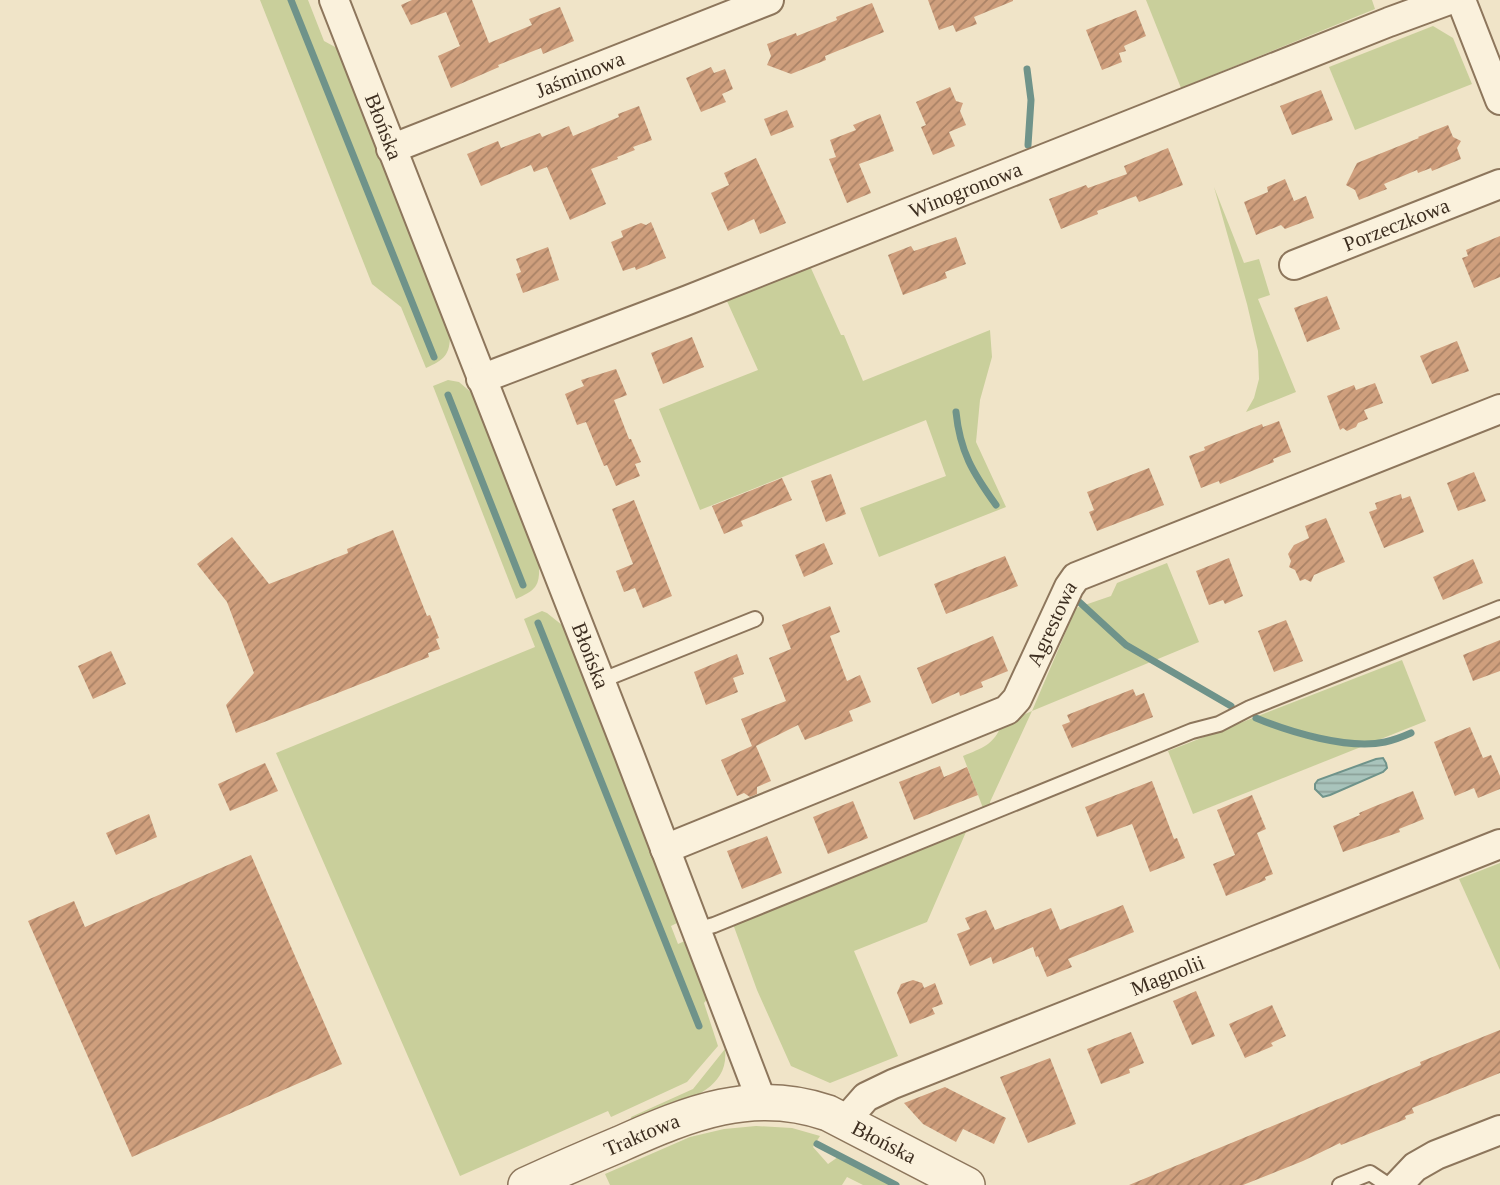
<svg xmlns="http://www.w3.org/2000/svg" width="1500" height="1185" font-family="'Times New Roman',serif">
	<defs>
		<pattern id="water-rules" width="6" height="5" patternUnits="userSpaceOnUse" patternTransform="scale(1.75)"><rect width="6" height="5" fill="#a9c4bc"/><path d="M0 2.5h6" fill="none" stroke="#8ba098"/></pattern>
		<pattern id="building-hatch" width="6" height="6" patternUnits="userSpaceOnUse" patternTransform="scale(1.75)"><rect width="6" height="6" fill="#cf9f7d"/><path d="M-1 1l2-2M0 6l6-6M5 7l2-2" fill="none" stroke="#a98266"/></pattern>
	</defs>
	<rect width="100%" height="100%" fill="#f0e4c8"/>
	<g fill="#c9cf9b">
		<path d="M 260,0 L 308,0 L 324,41 L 337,48 L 450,335 C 450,355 444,360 426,368 L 401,307 L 372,284 Z"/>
		<polygon points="1146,0 1372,0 1375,9 1181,88"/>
		<polygon points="1433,26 1453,38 1472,84 1355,130 1329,67"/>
		<polygon points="1214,187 1244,263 1259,259 1270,295 1258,299 1296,392 1246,412 1254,398 1259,379 1258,351 1247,304"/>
		<polygon points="810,266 841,335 844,335 863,381 990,330 992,357 980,400 976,442 1006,507 879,557 860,508 946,476 926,420 700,510 659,409 758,370 726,299"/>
		<path d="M 448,380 L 459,382 L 473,394 L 539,565 C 540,587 535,590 516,599 L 433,386 Z"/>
		<path d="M 1167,563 L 1199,642 L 1032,711 L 990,802 L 991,805 L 983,808 L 963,756 C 982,748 994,745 1002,724 L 1032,711 L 1076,608 L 1111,596 L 1117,583 Z"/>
		<polygon points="542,611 547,613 562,625 679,922 671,926 678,944 687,940 709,997 704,1003 718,1046 687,1082 611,1117 608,1111 460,1176 276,753 535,647 524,619"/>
		<polygon points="1402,660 1426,721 1193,814 1168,751"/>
		<polygon points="969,825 927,922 854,951 898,1056 830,1083 791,1066 757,990 733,924"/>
		<polygon points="1500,863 1500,970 1459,879"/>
		<path d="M 725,1049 C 729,1083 699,1095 674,1106 C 660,1112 647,1118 633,1124 L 631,1117 L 693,1089 Z"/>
		<polygon points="756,1126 792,1128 820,1136 813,1147 828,1164 838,1157 891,1185 863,1185 847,1177 842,1185 610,1185 605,1174 690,1137 724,1129"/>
	</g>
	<polygon fill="url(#water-rules)" stroke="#6f938a" stroke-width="2" points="1383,758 1386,763 1387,768 1383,772 1330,795 1323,797 1315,789 1315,784 1318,780 1376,759"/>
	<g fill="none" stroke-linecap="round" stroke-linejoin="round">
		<g stroke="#6f938a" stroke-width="7">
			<polyline points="291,0 434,357"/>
			<polyline points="1027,69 1031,100 1028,145"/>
			<polyline points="448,395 523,585"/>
			<path d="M 956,412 C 960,452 973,473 996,505"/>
			<polyline points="1075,598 1126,645 1231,706"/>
			<polyline points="538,623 699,1026"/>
			<path d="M 1256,718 C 1289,732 1349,750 1385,742 C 1394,740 1402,737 1411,733"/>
			<polyline points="817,1144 896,1185"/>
		</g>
	</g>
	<g fill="url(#building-hatch)">
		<polygon points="412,0 472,0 489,43 532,25 529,19 560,7 574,41 543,54 541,48 498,65 499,67 451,88 438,56 460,46 446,12 411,25 401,5"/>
		<polygon points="928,0 1013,0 1013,1 974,17 977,24 956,32 953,25 939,30"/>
		<polygon points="872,3 884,32 825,56 826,60 791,74 767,65 771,56 767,44 796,33 797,36 837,20 836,17"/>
		<polygon points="1136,10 1146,36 1124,46 1126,51 1119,53 1122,62 1102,70 1086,30"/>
		<polygon points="711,67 714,73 725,69 733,89 722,94 726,102 701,112 686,78"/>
		<polygon points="950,87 956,101 963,103 960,111 966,125 949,132 955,146 933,155 921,127 926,125 916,102"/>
		<polygon points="1321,90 1333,120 1292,135 1280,106"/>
		<polygon points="639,106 652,140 633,147 635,150 617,157 618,159 591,169 606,204 570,220 547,167 534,172 531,165 481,186 467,154 498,141 501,148 540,133 542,137 569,126 573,136 619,117 618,114"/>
		<polygon points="787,110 794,127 771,136 764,119"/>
		<polygon points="880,114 894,151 859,164 871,193 847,203 829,159 836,157 830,140 856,130 853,125"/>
		<polygon points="1448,125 1453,137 1461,141 1457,148 1461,159 1432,171 1431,168 1418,173 1417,170 1384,184 1387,189 1359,200 1355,190 1346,185 1357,163 1419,138 1418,137"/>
		<polygon points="1168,148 1183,185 1139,202 1136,196 1097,211 1098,214 1061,229 1049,199 1086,185 1088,188 1127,174 1124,166"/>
		<polygon points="756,158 786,223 760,234 754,219 728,231 711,193 729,185 724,173"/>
		<polygon points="1285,179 1294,201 1306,196 1314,218 1285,229 1281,225 1256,235 1244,202 1268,192 1267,187"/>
		<polygon points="651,222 666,258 636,270 635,267 623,271 611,242 623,237 621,231 641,223 646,225"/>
		<polygon points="1500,236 1500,277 1474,288 1462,258 1468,256 1466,250"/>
		<polygon points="956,237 966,264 945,272 947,278 903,295 888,255 911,246 914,251"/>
		<polygon points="548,247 559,280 523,293 516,274 521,272 516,259"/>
		<polygon points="1327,296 1340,329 1307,342 1294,308"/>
		<polygon points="692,337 704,367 663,384 651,353"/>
		<polygon points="1457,341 1469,371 1432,384 1420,356"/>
		<polygon points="616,369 627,395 614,400 629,439 631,439 641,462 635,464 640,476 616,486 607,465 604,466 586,422 577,425 565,394 584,386 581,380"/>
		<polygon points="1375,383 1383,403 1364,410 1368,419 1358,423 1356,427 1347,431 1343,428 1340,430 1327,396 1354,385 1356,390"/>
		<polygon points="1279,421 1291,452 1273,459 1274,462 1220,484 1219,481 1201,488 1189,456 1205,450 1204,447 1262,424 1263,427"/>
		<polygon points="1149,468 1164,505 1097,531 1089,512 1094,510 1087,492"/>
		<polygon points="1474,472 1486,501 1458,511 1447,483"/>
		<polygon points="831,474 846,514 826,522 811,481"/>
		<polygon points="782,478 792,500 741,521 743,526 724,534 712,506"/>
		<polygon points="1401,494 1402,499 1410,496 1424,532 1384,548 1369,512 1377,509 1375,503"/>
		<polygon points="634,500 672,596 643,608 635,588 624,592 616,571 633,564 612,509"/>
		<polygon points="1326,518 1345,562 1314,575 1311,582 1305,579 1300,581 1295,570 1289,567 1291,561 1288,554 1294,545 1309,538 1305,526"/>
		<polygon points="393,530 427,616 430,615 439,638 436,639 440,649 428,653 429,657 236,733 226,705 254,673 227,602 197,564 232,537 269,584 348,553 347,549"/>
		<polygon points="824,543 833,564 804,577 795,555"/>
		<polygon points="1005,556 1018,586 946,614 934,584"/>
		<polygon points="1229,558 1243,596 1225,604 1223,600 1209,605 1196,571"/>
		<polygon points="1473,559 1483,583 1443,600 1433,577"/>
		<polygon points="830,606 840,632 830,636 847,681 860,675 871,702 849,711 853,721 805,740 798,725 756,746 771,781 757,787 757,794 750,797 744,793 737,796 721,760 752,746 741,719 786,701 769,658 791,649 782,625"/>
		<polygon points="1286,620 1303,661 1274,672 1258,631"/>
		<polygon points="993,636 1008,671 981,682 983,687 960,696 959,692 932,704 917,668"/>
		<polygon points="1500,640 1500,671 1473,681 1463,655"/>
		<polygon points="111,651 126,684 93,699 78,666"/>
		<polygon points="737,654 744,674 733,678 738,692 706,705 694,672"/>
		<polygon points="1133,689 1136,696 1144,693 1153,717 1072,748 1062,725 1070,722 1067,715"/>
		<polygon points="1470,727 1483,758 1491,755 1500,776 1500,789 1478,798 1474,788 1455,796 1434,742"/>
		<polygon points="265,763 278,791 230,811 218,784"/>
		<polygon points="940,766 944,777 967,767 978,795 914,820 899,782"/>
		<polygon points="1152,781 1174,839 1177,838 1185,858 1150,872 1132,824 1097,837 1085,807"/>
		<polygon points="1413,791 1424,819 1399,829 1400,832 1343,852 1333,826 1360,815 1359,813 1373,807"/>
		<polygon points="1252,795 1266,829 1257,833 1273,874 1265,877 1266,880 1226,896 1213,864 1235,855 1217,810"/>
		<polygon points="853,801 868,838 828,854 813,817"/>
		<polygon points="149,814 157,837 116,855 106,833"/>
		<polygon points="767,836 782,873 742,889 727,851"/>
		<polygon points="251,855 342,1064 132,1157 28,921 74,901 85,927"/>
		<polygon points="1123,905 1134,932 1068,959 1072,967 1047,977 1038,956 1036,957 1033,947 993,964 991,957 970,966 957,934 970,929 965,918 986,910 995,930 1051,908 1060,930"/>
		<polygon points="913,980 922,983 924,988 935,983 943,1004 932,1008 935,1014 910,1024 897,993 901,984"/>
		<polygon points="1196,991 1215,1036 1192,1045 1173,1001"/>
		<polygon points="1272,1005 1286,1036 1271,1043 1273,1046 1245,1058 1229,1024"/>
		<polygon points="1500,1030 1500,1073 1412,1108 1414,1113 1405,1116 1406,1119 1341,1145 1340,1143 1303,1161 1243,1185 1129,1185 1421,1065 1420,1062"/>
		<polygon points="1131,1032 1144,1063 1129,1069 1130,1073 1101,1084 1087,1049"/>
		<polygon points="1050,1058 1076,1124 1028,1143 1000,1077"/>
		<polygon points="945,1087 1006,1118 994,1144 963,1129 956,1142 923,1124 904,1103"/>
	</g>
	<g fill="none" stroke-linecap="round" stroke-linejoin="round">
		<g stroke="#8d765c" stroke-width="18">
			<g id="service">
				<polyline points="600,681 755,619"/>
				<polyline points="696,930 714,925 1192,731 1219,724 1250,708 1500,608"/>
				<polyline points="1340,1185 1370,1173 1388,1185"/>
			</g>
		</g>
		<g stroke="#8d765c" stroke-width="32">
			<g id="minor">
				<path id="s1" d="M 334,0 L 629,754 L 762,1102"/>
				<polyline points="1461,0 1500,100"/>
				<path id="s2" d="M 391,149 L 769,0"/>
				<path id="s3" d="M 1294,265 L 1500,184"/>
				<path id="s4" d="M 481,379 L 688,300 L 1389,22 L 1449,0"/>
				<path id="s5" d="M 665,849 L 1007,710 L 1017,699 L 1069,587 L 1076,577 L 1500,409"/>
				<path id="s6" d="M 845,1121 L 866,1097 L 893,1084 L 1500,844"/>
				<polyline points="1398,1185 1415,1167 1436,1155 1500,1130"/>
			</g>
		</g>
		<g stroke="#8d765c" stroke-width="38">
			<g id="tertiary">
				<path id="s7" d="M 526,1185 C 557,1171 589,1157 620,1144 C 689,1113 753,1087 828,1113 L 967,1185"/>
			</g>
		</g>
		<use href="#service" stroke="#faf1dc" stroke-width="14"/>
		<use href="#minor" stroke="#faf1dc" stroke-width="28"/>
		<use href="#tertiary" stroke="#faf1dc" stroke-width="35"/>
	</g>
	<g text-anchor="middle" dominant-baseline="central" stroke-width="7" stroke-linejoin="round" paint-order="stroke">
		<g font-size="21" fill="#3d2e20" stroke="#f7eed8">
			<text stroke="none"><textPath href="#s2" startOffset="203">Jaśminowa</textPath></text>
			<text stroke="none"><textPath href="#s1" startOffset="136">Błońska</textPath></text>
			<text stroke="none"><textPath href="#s4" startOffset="520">Winogronowa</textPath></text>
			<text stroke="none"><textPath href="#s3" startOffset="110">Porzeczkowa</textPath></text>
			<text stroke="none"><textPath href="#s5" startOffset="467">Agrestowa</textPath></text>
			<text stroke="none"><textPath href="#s1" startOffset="704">Błońska</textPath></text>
			<text stroke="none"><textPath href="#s6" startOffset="357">Magnolii</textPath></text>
			<text stroke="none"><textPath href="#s7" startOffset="126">Traktowa</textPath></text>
			<text stroke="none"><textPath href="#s7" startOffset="382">Błońska</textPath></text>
		</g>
	</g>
</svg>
